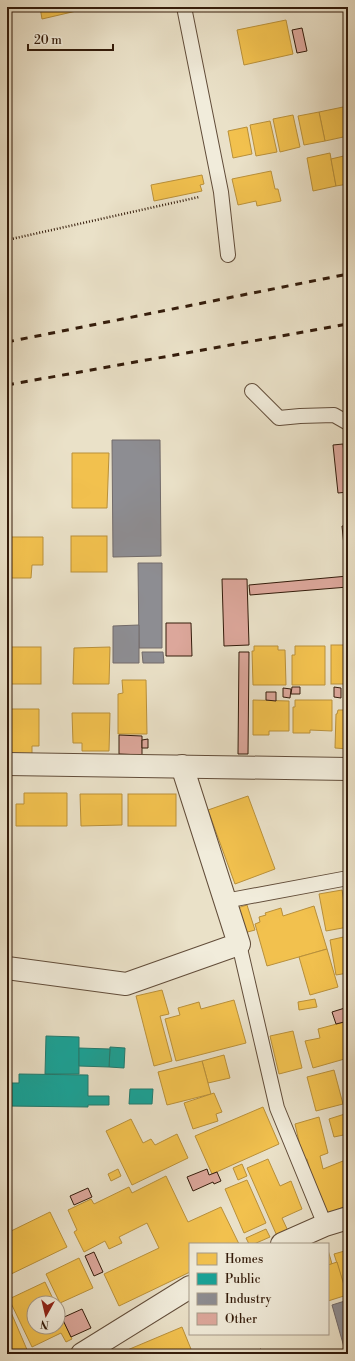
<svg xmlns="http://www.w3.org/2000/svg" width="355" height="1361" font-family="'Libre Bodoni',serif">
	<rect width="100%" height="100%" fill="#eae1c8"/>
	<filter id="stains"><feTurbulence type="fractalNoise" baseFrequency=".005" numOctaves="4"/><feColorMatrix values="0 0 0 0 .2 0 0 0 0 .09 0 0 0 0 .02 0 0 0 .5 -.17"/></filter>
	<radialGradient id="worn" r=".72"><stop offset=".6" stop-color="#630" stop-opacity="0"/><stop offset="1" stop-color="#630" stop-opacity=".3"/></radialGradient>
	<g fill="#f2c14e" stroke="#b9903a">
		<polygon points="40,7 84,7 85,9 42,19"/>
		<polygon points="286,20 293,54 244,65 237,30"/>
		<polygon points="348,106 348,136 325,141 319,112"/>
		<polygon points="319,112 325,141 304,145 298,116"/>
		<polygon points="293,115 300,147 280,152 273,119"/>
		<polygon points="270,121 277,152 256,156 250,125"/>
		<polygon points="247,127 252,154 233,158 228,131"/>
		<polygon points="330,153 336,186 313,191 307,158"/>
		<polygon points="348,155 348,184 336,186 331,159"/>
		<polygon points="271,171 275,189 278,189 281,201 257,206 256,201 238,205 232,179"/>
		<polygon points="202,175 204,184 200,185 202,191 154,201 151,185"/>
		<polygon points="72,453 109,453 107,508 72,508"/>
		<rect x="71" y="536" width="36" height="36"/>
		<polygon points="7,537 43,537 43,565 32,565 31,578 7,578"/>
		<rect x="331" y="645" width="17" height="39"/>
		<polygon points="254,646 278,646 278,650 285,650 286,685 253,685 252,651 254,651"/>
		<polygon points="295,646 325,646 325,685 292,685 292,655 295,655"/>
		<rect x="7" y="647" width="34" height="37"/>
		<polygon points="110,647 109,684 73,684 74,648"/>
		<polygon points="122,680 146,680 147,734 118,734 118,694 123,693"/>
		<polygon points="253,700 289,701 289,731 269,731 269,735 253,735"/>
		<polygon points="295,700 332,700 332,731 310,730 310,733 293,733 293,707 295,707"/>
		<polygon points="7,709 39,709 39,746 32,746 32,754 7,753"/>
		<polygon points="338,710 348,710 348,749 335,748 336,714 337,714"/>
		<polygon points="72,713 110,713 109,751 82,751 82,743 73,743"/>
		<rect x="7" y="789" width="4" height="36"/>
		<polygon points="24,793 67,793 67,826 16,826 16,804 24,804"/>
		<polygon points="80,794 122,794 122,825 81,826"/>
		<rect x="128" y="794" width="48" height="32"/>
		<polygon points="248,796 275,869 235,884 208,810"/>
		<polygon points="342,890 348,927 326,931 319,894"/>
		<polygon points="247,905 255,930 244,933 237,908"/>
		<polygon points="314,906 327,949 267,966 255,924 260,922 259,917 266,915 265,913 281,908 283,916"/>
		<polygon points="348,936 348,973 336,975 330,940"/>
		<polygon points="327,949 338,987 310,995 299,957"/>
		<polygon points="162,990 169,1014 160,1016 172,1061 154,1066 136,996"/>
		<polygon points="315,999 317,1007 299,1010 298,1002"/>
		<polygon points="234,1000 246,1043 176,1061 165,1019 180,1015 178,1008 199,1002 201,1009"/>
		<polygon points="348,1021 348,1058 313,1068 305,1041 320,1038 318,1029"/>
		<polygon points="293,1031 302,1068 279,1074 270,1036"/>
		<polygon points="224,1055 230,1078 208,1083 202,1061"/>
		<polygon points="202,1061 211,1094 167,1105 158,1072"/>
		<polygon points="334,1070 343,1104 316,1111 307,1077"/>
		<polygon points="214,1093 222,1112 216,1114 218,1121 193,1129 184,1103"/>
		<polygon points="263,1107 279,1144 212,1174 195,1136"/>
		<polygon points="348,1113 348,1134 334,1137 329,1119"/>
		<polygon points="319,1117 328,1153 320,1156 323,1169 348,1159 348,1205 322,1216 307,1159 303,1159 295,1124"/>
		<polygon points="131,1119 143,1143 151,1139 155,1145 177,1134 188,1158 132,1185 106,1131"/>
		<polygon points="268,1159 280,1186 291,1181 302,1209 282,1218 288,1231 277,1236 247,1168"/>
		<polygon points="242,1164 247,1176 238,1180 233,1168"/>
		<polygon points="118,1169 121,1176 111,1181 108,1174"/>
		<polygon points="166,1176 188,1222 221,1207 239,1244 190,1244 190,1272 119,1306 104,1274 159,1248 147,1223 119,1237 122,1243 109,1249 105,1241 84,1252 74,1232 77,1230 68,1210 91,1199 94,1204 129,1187 132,1193"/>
		<polygon points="247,1180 266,1223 244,1233 225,1189"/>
		<polygon points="50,1212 67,1247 7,1276 7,1233"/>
		<polygon points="266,1229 270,1237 254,1244 249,1244 246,1238"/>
		<polygon points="328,1250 332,1264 328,1265"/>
		<polygon points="348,1250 348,1294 347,1295 334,1254"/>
		<polygon points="79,1258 93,1288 60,1303 46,1274"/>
		<polygon points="337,1262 347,1295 328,1301 328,1265"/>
		<polygon points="45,1282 55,1303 34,1303 34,1327 58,1327 58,1309 72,1339 66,1342 61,1333 32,1347 9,1299"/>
		<polygon points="7,1303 28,1352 24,1354 7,1354"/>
		<polygon points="182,1327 193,1354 126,1354 125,1351"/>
	</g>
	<g fill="#17a398" stroke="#207a6e">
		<polygon points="46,1036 79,1037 79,1074 45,1074"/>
		<polygon points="110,1047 125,1048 124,1068 109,1067"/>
		<polygon points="79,1048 110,1049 109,1067 79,1066"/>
		<polygon points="19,1074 88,1075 88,1096 109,1096 109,1105 88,1105 88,1107 7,1106 7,1083 19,1083"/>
		<polygon points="130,1089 153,1089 152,1104 129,1104"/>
	</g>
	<g fill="#8d8d92" stroke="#726b6a">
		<polygon points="112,440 160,440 161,556 113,557"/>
		<polygon points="138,563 162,563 162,648 139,648"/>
		<polygon points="139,625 139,663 113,663 113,626"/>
		<polygon points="142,652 163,652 164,663 143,663"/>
		<polygon points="348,1300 348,1354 346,1354 332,1305"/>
	</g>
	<g fill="#dca79b" stroke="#341c0b">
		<polygon points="302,28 307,51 297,53 292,30"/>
		<polygon points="343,444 348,492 338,493 333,445"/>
		<polygon points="342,526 348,526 348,575 347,575"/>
		<polygon points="348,576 348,587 250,595 249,585"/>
		<polygon points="222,579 247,579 249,645 224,646"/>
		<polygon points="166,623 191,623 192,656 166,656"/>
		<polygon points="239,652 249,652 248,754 238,754"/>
		<polygon points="292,687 300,687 300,694 291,694"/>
		<polygon points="334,687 341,688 341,698 334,697"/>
		<polygon points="283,688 291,689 290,698 283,697"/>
		<polygon points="266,692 276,692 276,701 266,700"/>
		<polygon points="119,735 142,736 142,755 119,754"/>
		<polygon points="148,739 148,748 142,748 142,740"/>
		<polygon points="348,1007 348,1021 336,1024 332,1012"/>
		<polygon points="207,1169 209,1175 217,1172 221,1181 214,1184 213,1182 193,1191 187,1177"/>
		<polygon points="88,1188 92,1197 74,1205 70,1196"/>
		<polygon points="94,1252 103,1272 94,1276 85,1256"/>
		<polygon points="82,1309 91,1328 71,1337 62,1318"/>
		<polygon points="261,1349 265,1354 249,1354"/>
	</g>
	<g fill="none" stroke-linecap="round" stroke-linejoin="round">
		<g stroke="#624d3a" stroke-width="16">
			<g id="service">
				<polyline points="184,7 221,192 228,255"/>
				<polyline points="252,391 279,418 300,416 334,415 348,423"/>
				<polyline points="225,901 348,878"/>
				<polyline points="239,944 277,1108 325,1225"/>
			</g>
		</g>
		<g stroke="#624d3a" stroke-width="24">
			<g id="minor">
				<polyline points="7,764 348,769"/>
				<polyline points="7,968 126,984 239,944 182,766"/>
				<polyline points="282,1244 325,1225 348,1218"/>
				<polyline points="82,1354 190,1287"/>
			</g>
		</g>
		<polyline stroke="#341c0b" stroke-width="2.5" stroke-dasharray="1 2" stroke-linecap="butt" points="7,240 199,197"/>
		<use href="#service" stroke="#f1ecdb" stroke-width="14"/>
		<use href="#minor" stroke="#f1ecdb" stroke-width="22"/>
		<g stroke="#341c0b" stroke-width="3" stroke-dasharray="7 7" stroke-linecap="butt">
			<polyline points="7,342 348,274"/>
			<polyline points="7,385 348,324"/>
		</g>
	</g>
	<rect width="355" height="1361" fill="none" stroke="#eae1c8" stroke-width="24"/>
	<rect x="8" y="8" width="339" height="1345" fill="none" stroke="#341c0b" stroke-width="2"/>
	<rect x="12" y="12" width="331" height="1337" fill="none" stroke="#341c0b"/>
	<rect x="189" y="1243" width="140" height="92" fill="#f1ecdb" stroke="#a59988"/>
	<rect x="197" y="1253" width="20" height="12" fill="#f2c14e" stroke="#a59988"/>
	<text x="225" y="1263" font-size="12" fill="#341c0b">Homes</text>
	<rect x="197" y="1273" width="20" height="12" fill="#17a398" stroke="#a59988"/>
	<text x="225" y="1283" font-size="12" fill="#341c0b">Public</text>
	<rect x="197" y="1293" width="20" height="12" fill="#8d8d92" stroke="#a59988"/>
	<text x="225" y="1303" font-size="12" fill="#341c0b">Industry</text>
	<rect x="197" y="1313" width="20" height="12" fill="#dca79b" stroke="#a59988"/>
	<text x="225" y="1323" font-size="12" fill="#341c0b">Other</text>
	<g transform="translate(46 1315) rotate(188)"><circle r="19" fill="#f1ecdb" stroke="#a59988"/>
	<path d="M0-3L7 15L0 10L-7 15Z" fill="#8f2418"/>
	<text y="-6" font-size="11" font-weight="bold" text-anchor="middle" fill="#341c0b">N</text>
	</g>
	<path d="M28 44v6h85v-6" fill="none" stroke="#341c0b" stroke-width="2"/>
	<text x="34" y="44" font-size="12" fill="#341c0b" stroke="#f1ecdb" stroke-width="3" paint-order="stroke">20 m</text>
	<rect width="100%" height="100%" filter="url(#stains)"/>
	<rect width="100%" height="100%" fill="url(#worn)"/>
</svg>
